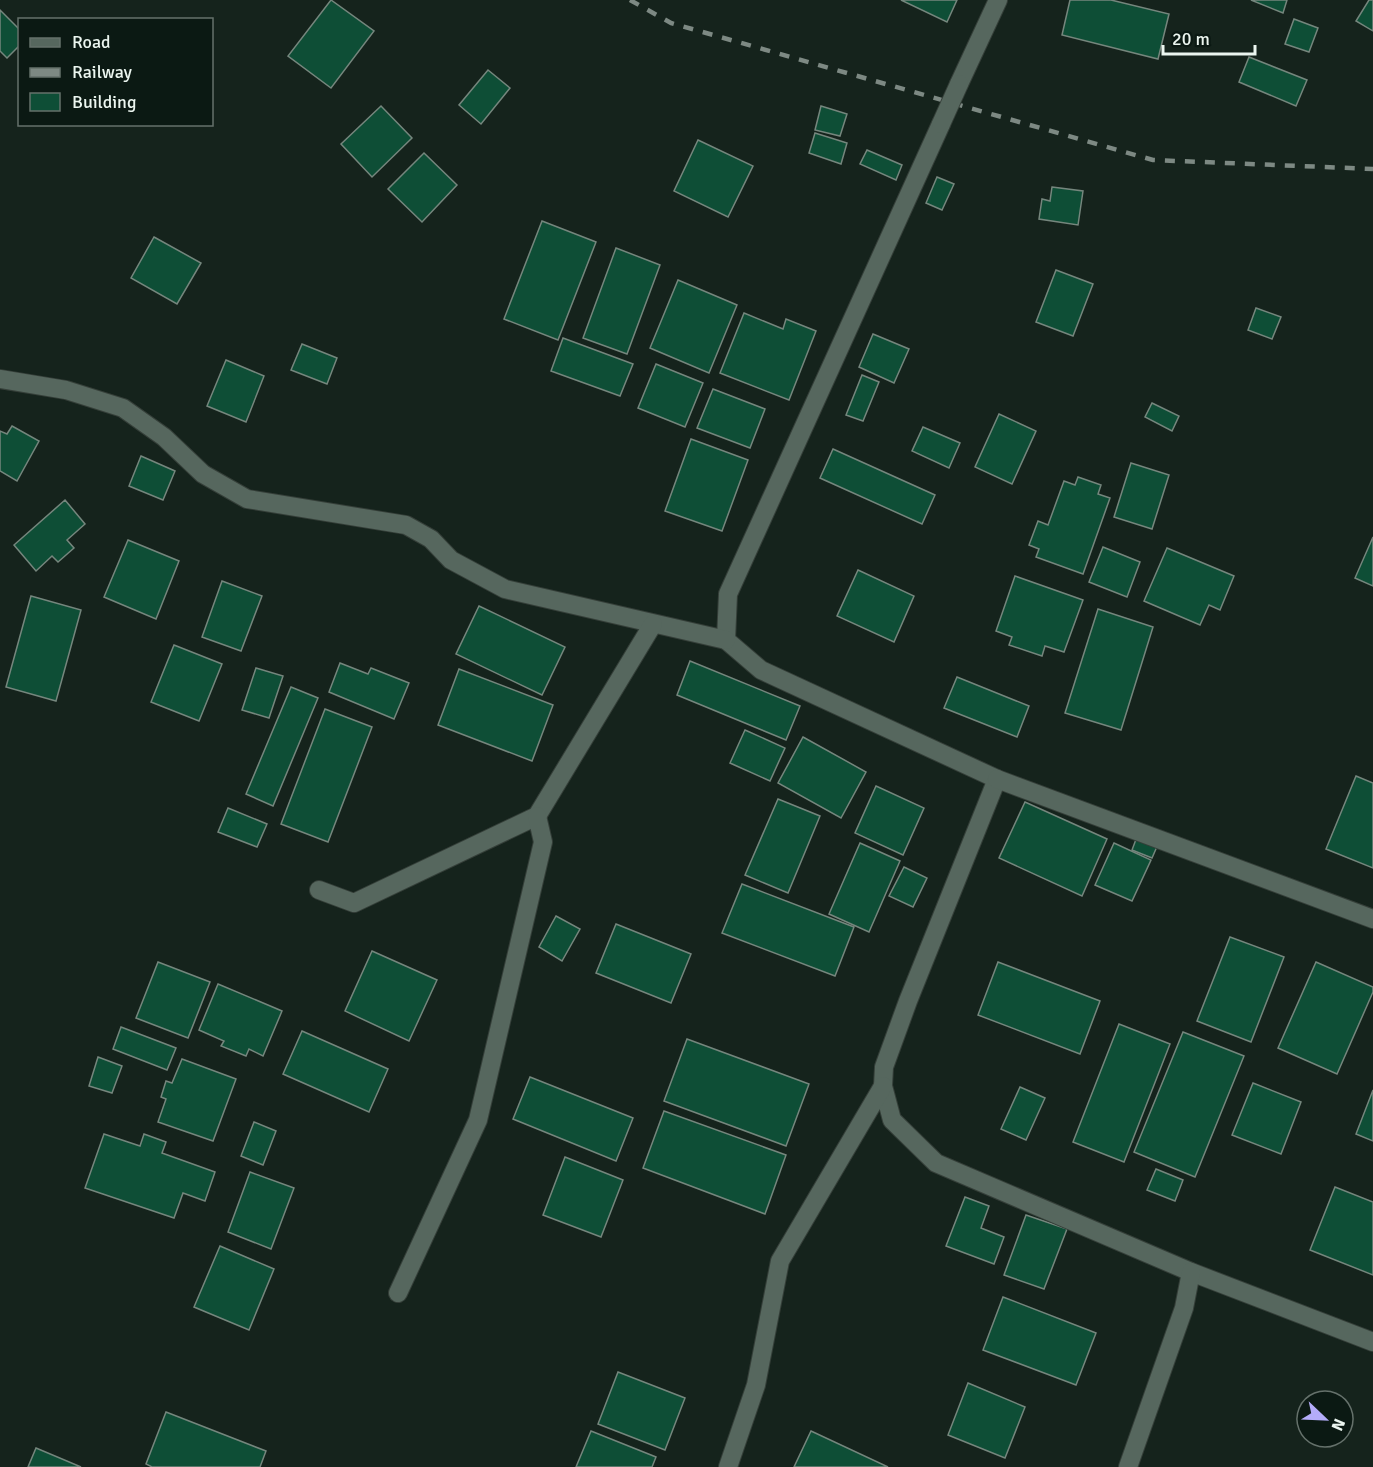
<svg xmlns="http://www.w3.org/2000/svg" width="1373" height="1467" font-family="Signika,sans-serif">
	<rect width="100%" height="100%" fill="#15231c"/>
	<g fill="#0e4e36" stroke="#75867d" stroke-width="1.5">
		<polygon points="331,0 374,31 331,88 288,56"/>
		<polygon points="901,0 957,0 947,22"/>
		<polygon points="1070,0 1111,0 1169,14 1158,59 1062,35"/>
		<polygon points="1251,0 1287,0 1283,13"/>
		<polygon points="1369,0 1373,0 1373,31 1356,21"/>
		<polygon points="0,10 20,30 20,45 7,58 0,51"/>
		<polygon points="1294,19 1318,28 1309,52 1285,44"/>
		<polygon points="1249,57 1307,80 1296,106 1239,82"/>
		<polygon points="488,70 510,88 481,124 459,105"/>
		<polygon points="381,106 412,138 372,177 341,144"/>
		<polygon points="821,106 847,114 840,136 815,130"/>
		<polygon points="815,133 847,143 841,164 809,153"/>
		<polygon points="698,140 753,166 728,217 674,191"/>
		<polygon points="867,150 902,165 896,180 860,164"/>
		<polygon points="424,153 457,185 422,222 388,189"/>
		<polygon points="937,177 954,184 942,210 926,203"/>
		<polygon points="1052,187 1083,191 1078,225 1039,219 1042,199 1050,201"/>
		<polygon points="542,221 596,242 558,340 504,319"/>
		<polygon points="154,237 201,263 177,304 131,278"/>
		<polygon points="616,248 660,265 627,354 583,338"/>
		<polygon points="1056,270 1093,284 1073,336 1036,322"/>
		<polygon points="678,280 737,305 709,373 650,348"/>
		<polygon points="1256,308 1281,317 1272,339 1248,330"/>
		<polygon points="744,313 783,329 786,319 816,331 789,400 720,373"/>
		<polygon points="873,334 909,349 894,383 859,367"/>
		<polygon points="563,338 633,364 620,396 551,371"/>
		<polygon points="302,344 337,358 327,384 291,370"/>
		<polygon points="226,360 264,376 246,422 207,406"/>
		<polygon points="656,364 703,383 685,427 638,408"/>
		<polygon points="862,375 879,382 863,421 846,415"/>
		<polygon points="713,389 765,409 750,448 697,428"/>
		<polygon points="1152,403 1179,416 1172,431 1145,417"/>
		<polygon points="999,414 1036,431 1012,484 975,467"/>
		<polygon points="12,426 39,441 17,481 0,471 0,431 7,434"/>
		<polygon points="923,427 960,443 949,468 912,451"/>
		<polygon points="691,439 748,460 722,531 665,511"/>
		<polygon points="833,449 935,495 922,524 820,478"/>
		<polygon points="141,456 175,471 163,500 129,486"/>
		<polygon points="1131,463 1169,475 1152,529 1114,517"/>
		<polygon points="1078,477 1101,485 1098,494 1110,498 1083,574 1036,557 1039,549 1029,545 1038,521 1048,525 1064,481 1075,485"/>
		<polygon points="65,500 85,524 67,540 74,548 58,562 52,556 36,571 14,545"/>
		<polygon points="1373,537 1373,586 1355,578"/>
		<polygon points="128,540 179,561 156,619 104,597"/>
		<polygon points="1103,547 1140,562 1127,597 1089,582"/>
		<polygon points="1167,548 1234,576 1220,610 1209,605 1200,625 1144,601"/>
		<polygon points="858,570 914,596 894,642 837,616"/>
		<polygon points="1015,576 1083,600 1064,652 1045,646 1042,656 1009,645 1012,637 996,631"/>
		<polygon points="222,581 262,596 241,651 202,637"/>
		<polygon points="31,596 81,610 56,701 6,687"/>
		<polygon points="479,606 565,647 542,695 456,654"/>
		<polygon points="1098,609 1153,627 1121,730 1065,713"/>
		<polygon points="174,645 222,664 199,721 151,702"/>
		<polygon points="690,661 800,706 786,740 677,695"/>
		<polygon points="340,663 368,674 371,668 409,683 394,719 329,692"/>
		<polygon points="256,668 283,676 269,718 242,710"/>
		<polygon points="459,669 553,705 532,761 438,725"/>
		<polygon points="957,677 1029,706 1017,737 944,708"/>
		<polygon points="291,687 318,698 273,806 246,794"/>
		<polygon points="325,709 372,727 328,842 281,824"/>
		<polygon points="745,730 785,748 770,781 730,763"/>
		<polygon points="803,737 866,772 841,818 778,783"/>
		<polygon points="1356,776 1373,783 1373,868 1326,849"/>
		<polygon points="876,786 924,808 903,855 855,833"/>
		<polygon points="778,799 820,816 788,893 745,875"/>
		<polygon points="1025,802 1107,839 1082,896 999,858"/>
		<polygon points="228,808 267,824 257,847 218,832"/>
		<polygon points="1138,834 1159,842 1152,858 1132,850"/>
		<polygon points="860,843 900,861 869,932 829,914"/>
		<polygon points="1114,843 1151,860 1132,901 1095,885"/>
		<polygon points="904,867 927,878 913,907 889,896"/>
		<polygon points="742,884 854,927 835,976 722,933"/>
		<polygon points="556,916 580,929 562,961 539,947"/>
		<polygon points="616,924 691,954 671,1003 596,973"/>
		<polygon points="1230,937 1284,957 1251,1042 1197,1021"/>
		<polygon points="372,951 437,980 409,1041 345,1011"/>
		<polygon points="158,962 210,982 188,1038 136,1018"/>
		<polygon points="998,962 1100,1001 1080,1054 978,1015"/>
		<polygon points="1316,962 1373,987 1373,992 1337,1074 1278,1048"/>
		<polygon points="218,984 282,1011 263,1056 249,1049 246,1056 221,1046 224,1041 199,1030"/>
		<polygon points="1119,1024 1170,1044 1124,1162 1073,1142"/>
		<polygon points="121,1027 176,1048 167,1070 113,1049"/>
		<polygon points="302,1031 388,1069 369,1112 283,1074"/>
		<polygon points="1183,1032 1244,1056 1195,1177 1134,1152"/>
		<polygon points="687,1039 809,1084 786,1146 664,1101"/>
		<polygon points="98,1057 122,1066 112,1093 89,1086"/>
		<polygon points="182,1059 236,1079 213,1141 158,1122 166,1099 161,1097 166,1081 172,1083"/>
		<polygon points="530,1077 633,1118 616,1161 513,1119"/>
		<polygon points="1253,1083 1301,1102 1281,1154 1232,1135"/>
		<polygon points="1020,1087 1045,1098 1026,1140 1001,1129"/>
		<polygon points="1373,1090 1373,1141 1356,1134"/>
		<polygon points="664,1111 786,1155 765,1214 643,1168"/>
		<polygon points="254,1122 276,1131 263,1165 241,1156"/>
		<polygon points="104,1134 140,1146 144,1134 166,1142 162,1153 215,1172 205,1201 183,1193 174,1218 85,1188"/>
		<polygon points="565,1157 623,1180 601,1237 543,1215"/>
		<polygon points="1156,1169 1183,1180 1175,1201 1147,1190"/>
		<polygon points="250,1172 294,1188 271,1249 228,1232"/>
		<polygon points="1335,1187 1373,1202 1373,1275 1310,1250"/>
		<polygon points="965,1197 989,1206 981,1228 1004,1237 994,1264 946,1246"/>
		<polygon points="1026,1215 1067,1229 1044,1289 1004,1275"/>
		<polygon points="220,1246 274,1269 249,1330 194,1307"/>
		<polygon points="1003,1297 1096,1333 1076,1385 983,1350"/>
		<polygon points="618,1372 685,1398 665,1450 598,1424"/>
		<polygon points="968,1383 1025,1407 1005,1458 948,1435"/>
		<polygon points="166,1412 266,1451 260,1467 152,1467 146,1464"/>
		<polygon points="591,1431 656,1457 652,1467 576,1467"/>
		<polygon points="811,1431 888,1467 794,1467"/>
		<polygon points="36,1448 81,1467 28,1467"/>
	</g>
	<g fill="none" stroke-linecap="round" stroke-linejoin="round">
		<g stroke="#353f39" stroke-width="20">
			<g id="street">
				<polyline points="959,84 998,0"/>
				<polyline points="941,124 728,594 726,640 761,670 997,779 908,1001 884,1067 883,1086 892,1120 936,1163 1191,1272 1373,1342"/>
				<polyline points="0,379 66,390 123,408 164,437 203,474 247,499 406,525 431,539 451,560 505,589 726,640"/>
				<polyline points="997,779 1373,919"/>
				<polyline points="319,890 354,903 537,816 653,624"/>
				<polyline points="398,1293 478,1120 543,842 537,816"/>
				<polyline points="728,1467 756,1385 780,1261 883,1086"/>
				<polyline points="1128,1467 1184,1308 1191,1272"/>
			</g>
		</g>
		<use href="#street" stroke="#56675e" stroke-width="18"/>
		<polyline stroke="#7d8983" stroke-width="4.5" stroke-dasharray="10 10" stroke-linecap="butt" points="630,0 671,23 1153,160 1373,169"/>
		<g stroke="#353f39" stroke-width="20" stroke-linecap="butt">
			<polyline id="street-bridge" points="941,124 959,84"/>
		</g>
		<use href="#street-bridge" stroke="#56675e" stroke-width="18"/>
	</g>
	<rect x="18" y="18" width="195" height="108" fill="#0b1913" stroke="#65716b" stroke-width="1.5"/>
	<rect x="30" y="38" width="30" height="9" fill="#56675e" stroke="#65716b" stroke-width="1.5"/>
	<text x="72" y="48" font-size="18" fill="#ecf6f0">Road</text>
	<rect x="30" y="68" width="30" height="9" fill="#7d8983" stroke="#65716b" stroke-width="1.5"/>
	<text x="72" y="78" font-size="18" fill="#ecf6f0">Railway</text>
	<rect x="30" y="93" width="30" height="18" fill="#0e4e36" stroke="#65716b" stroke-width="1.5"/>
	<text x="72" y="108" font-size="18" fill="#ecf6f0">Building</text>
	<g transform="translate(1325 1419) rotate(113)"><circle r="28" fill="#0b1913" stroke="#65716b" stroke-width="1.5"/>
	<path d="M0-4.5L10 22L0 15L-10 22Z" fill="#b4acf9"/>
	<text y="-9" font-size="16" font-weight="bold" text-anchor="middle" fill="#ecf6f0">N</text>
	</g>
	<path d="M1163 45v9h92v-9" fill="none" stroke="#ecf6f0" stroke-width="3"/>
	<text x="1172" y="45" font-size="18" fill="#ecf6f0" stroke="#0b1913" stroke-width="4.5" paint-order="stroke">20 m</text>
</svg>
